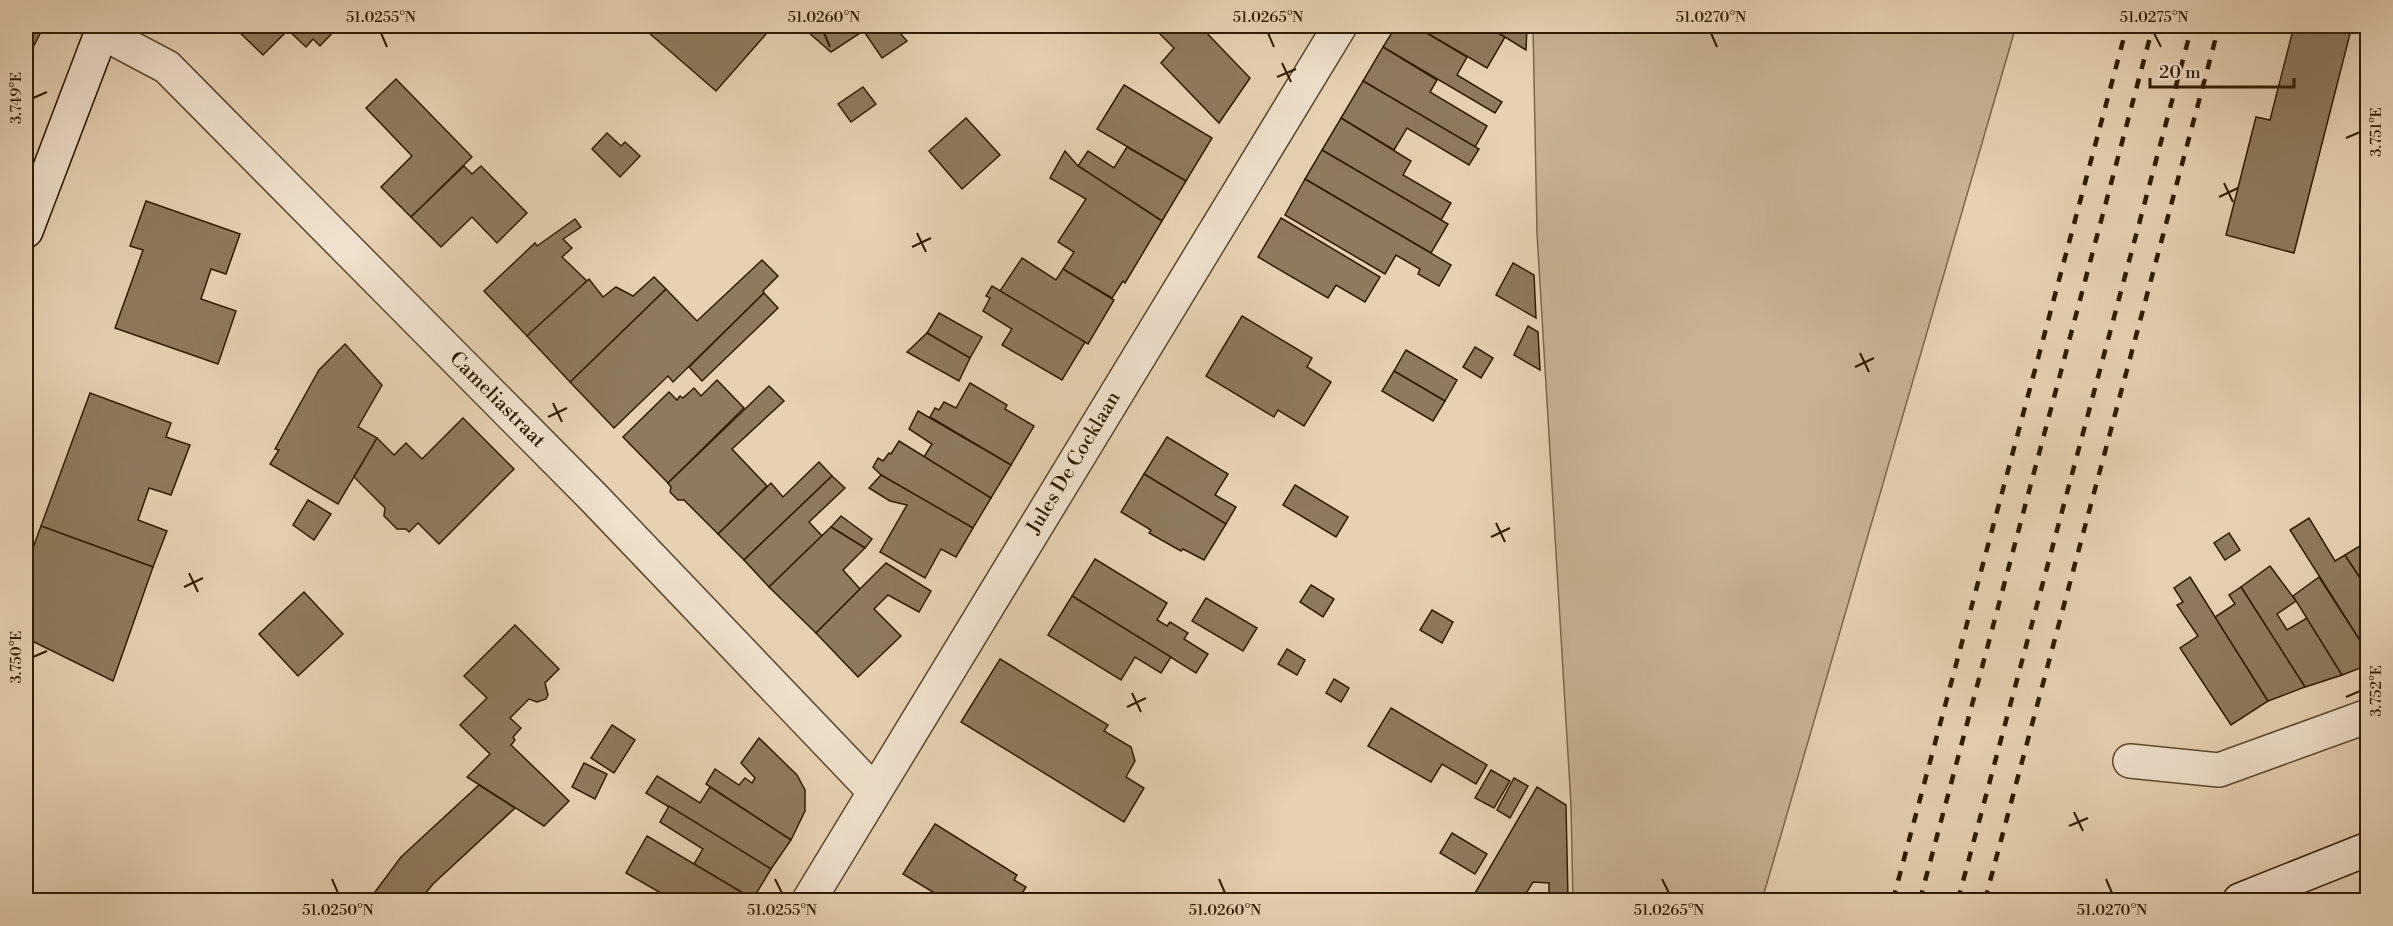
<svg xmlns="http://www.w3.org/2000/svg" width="2393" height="926" font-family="'Libre Bodoni',serif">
	<rect width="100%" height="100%" fill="#e6d1b2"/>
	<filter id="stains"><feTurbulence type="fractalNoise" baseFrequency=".00333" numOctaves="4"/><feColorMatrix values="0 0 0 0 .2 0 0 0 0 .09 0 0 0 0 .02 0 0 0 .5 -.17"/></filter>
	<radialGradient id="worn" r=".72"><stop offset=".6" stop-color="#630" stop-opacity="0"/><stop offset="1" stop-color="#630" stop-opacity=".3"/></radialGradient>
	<polygon fill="#c7b294" stroke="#7a674a" stroke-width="1.5" points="1533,26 2016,26 1762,900 1573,900 1571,805 1537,233"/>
	<g fill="#8e7a5d" stroke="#2e1c01" stroke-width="1.5">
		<polygon points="26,26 44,26 28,57 26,56"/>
		<polygon points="233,26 339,26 320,46 313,39 306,47 288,30 263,55"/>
		<polygon points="641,26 773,26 716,91"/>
		<polygon points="801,26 871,26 831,52"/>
		<polygon points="875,26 894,26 907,41 882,58 865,33"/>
		<polygon points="1152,26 1200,26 1250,78 1219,123 1161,63 1174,48"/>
		<polygon points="1396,26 1415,26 1467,57 1457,75 1502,102 1495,113 1383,47"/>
		<polygon points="1415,26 1486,26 1505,37 1487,68"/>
		<polygon points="1486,26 1527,27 1526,50 1505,37"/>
		<polygon points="2294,26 2352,26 2294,253 2226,235 2256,117 2270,120"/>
		<polygon points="1383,47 1437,80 1430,92 1487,126 1475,147 1363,81"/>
		<polygon points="396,79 472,157 411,217 381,187 412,156 366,108"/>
		<polygon points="1363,81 1479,149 1469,165 1407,128 1394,150 1341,118"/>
		<polygon points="1124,85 1212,138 1186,181 1097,129"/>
		<polygon points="863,87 876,104 851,122 838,104"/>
		<polygon points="966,118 1000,155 962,189 929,151"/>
		<polygon points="1341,118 1411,161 1403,175 1451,203 1441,220 1322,150"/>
		<polygon points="607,133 621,146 625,142 640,156 620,177 592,149"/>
		<polygon points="1127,147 1186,181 1162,221 1078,166 1088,151 1114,168"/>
		<polygon points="1322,150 1448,224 1431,253 1305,179"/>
		<polygon points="1065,151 1078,166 1162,221 1125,283 1123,281 1112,298 1063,269 1074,252 1058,242 1086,199 1050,178"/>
		<polygon points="464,166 472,174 481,166 527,213 497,243 472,217 441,247 411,217"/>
		<polygon points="1305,179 1451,265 1439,286 1418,274 1420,269 1396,255 1385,274 1285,215"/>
		<polygon points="146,201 240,234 226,274 211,269 201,299 236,311 218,364 115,328 143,250 130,246"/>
		<polygon points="1281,218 1380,277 1365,302 1336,285 1328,298 1258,257"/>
		<polygon points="575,219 581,227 563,239 572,248 562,257 587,281 527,336 484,291 535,243 537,246"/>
		<polygon points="1022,258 1056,280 1063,269 1114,300 1088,344 1000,291"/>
		<polygon points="762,260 778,276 763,291 764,293 673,382 668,376 614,428 570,382 666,289 697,321"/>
		<polygon points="1513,263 1534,275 1536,318 1496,295"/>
		<polygon points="654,277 666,289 570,382 527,336 589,279 603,297 616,287 633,296"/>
		<polygon points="992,286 1085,342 1062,380 1002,345 1012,329 983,311 990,298 986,296"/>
		<polygon points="764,293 778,308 702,381 689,367"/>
		<polygon points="939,313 982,337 970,358 927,333"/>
		<polygon points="1242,316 1312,358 1307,367 1331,382 1304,426 1278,410 1274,417 1206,376"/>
		<polygon points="1528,326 1538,332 1540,370 1514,355"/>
		<polygon points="927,333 970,358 959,381 907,352"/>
		<polygon points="345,344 382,385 358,427 377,438 338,504 270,464 279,450 275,449 319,370"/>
		<polygon points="1475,347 1493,358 1481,378 1463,367"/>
		<polygon points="1406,350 1457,380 1445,401 1394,371"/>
		<polygon points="1394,371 1445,401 1433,421 1382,391"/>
		<polygon points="717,380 744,408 668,483 623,437 669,392 677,400 680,396 683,398 694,388 701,396"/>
		<polygon points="970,383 1007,405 1005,409 1034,426 1011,465 930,417 935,408 939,410 944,402 956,408"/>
		<polygon points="769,386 784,401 732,449 767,486 718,534 684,500 678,500 670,492 671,487 668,483"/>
		<polygon points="90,393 171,423 166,437 190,445 171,495 149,488 138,520 167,531 153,567 41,526"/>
		<polygon points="918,411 1011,465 991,498 924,457 932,444 909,429"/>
		<polygon points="463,418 514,469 439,544 418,523 409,532 406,529 397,529 384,516 385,508 354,477 377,438 394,455 406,443 422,459"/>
		<polygon points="1167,437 1228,474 1215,495 1236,507 1226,524 1144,474"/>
		<polygon points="899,441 991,498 973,528 881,475 873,467 878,458 883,461 889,453 891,454"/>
		<polygon points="819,462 832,476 744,560 718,534 771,483 783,497"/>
		<polygon points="1144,474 1226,524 1204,560 1183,549 1181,551 1149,533 1151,530 1121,512"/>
		<polygon points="881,475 973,528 956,557 941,549 925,578 880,552 907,505 890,501 869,488"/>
		<polygon points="832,476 845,488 809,522 822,536 769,587 744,560"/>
		<polygon points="1295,485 1348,517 1336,537 1283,505"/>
		<polygon points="308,500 331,514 314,540 293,525"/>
		<polygon points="841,516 872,539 865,548 831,527"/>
		<polygon points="2309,518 2335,561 2345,555 2368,590 2368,653 2290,530"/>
		<polygon points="41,526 153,567 113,681 26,638 26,567"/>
		<polygon points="831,527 865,548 843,570 860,589 816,633 769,587"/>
		<polygon points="2229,533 2240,550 2225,560 2214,543"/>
		<polygon points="2363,544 2368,551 2368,590 2345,555"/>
		<polygon points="1095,559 1167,603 1157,620 1167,626 1170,622 1188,633 1184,639 1208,654 1196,673 1072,596"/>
		<polygon points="886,563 931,591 919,612 888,595 874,609 901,636 858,677 816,633"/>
		<polygon points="2270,566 2296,601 2277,614 2287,630 2307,618 2342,675 2305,687 2241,587"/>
		<polygon points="2190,577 2268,701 2231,725 2180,648 2198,636 2177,605 2183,602 2174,588"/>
		<polygon points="2319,577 2368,653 2368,665 2342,675 2293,596"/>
		<polygon points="1311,585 1334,599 1323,617 1300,602"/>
		<polygon points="2241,587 2305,687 2268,701 2215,617 2235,604 2229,595"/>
		<polygon points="304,592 343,634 298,676 259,634"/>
		<polygon points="1072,596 1171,657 1161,673 1135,657 1121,680 1048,635"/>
		<polygon points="1206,598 1257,628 1243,651 1192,621"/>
		<polygon points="1432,610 1453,622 1442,643 1420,630"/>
		<polygon points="515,625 559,669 545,683 548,695 546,699 537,702 529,699 510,718 521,728 513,737 515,740 511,745 569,801 544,826 467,777 490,754 460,725 487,698 464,676"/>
		<polygon points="1287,649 1305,660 1297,675 1278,664"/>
		<polygon points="1000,659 1108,725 1104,731 1131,747 1135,761 1126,777 1144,788 1124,822 961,722"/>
		<polygon points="1334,679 1349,688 1341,702 1326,693"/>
		<polygon points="1391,708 1487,765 1476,784 1442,764 1431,782 1368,746"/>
		<polygon points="612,725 635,740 614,773 591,758"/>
		<polygon points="759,738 797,775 805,790 805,811 791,840 706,784 715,769 739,785 745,778 752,783 755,778 741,763"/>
		<polygon points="584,763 607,774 595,799 572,787"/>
		<polygon points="1491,770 1510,781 1494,808 1475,798"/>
		<polygon points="657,776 700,803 710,787 791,840 771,869 646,793"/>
		<polygon points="1514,778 1528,786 1510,818 1497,810"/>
		<polygon points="479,785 515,808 433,884 420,900 369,900 401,857"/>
		<polygon points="1537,787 1566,805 1568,900 1549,900 1549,883 1533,882 1522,900 1471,900"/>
		<polygon points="669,806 771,869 753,899 694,864 703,849 660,822"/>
		<polygon points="935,824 1017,875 1014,880 1026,887 1018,900 946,900 903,874"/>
		<polygon points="1452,833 1487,854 1475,874 1440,853"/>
		<polygon points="647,836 694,864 753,899 752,900 673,900 626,873"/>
		<polygon points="896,894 907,900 892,900"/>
	</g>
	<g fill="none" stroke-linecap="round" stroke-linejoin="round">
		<g stroke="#5c492d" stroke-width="36">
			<g id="street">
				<polyline points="101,32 167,67 594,498 874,791"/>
				<polyline points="2130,761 2219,770 2368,716"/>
				<polyline points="809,900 1340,26"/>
			</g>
		</g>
		<g stroke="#2e1c01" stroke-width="36">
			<g id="secondary">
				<polyline points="26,231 104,26"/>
				<polyline points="2240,900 2368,849"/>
			</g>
		</g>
		<use href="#street" stroke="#efe1cd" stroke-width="33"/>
		<use href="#secondary" stroke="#efe1cd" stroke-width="33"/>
		<g stroke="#2e1c01" stroke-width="4.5" stroke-dasharray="10 10" stroke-linecap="butt">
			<polyline points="1893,900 2127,26"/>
			<polyline points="1920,900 2153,26"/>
			<polyline points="1958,900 2192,26"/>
			<polyline points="1985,900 2219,26"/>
		</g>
	</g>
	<path fill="none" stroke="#2e1c01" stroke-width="2" d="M 381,33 L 387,47M 824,33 L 830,47M 1268,33 L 1274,47M 1711,33 L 1717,47M 2154,33 L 2161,47M 1282,63 L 1291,82M 1277,77 L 1296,69M 33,98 L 47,92M 2346,138 L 2360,132M 2224,183 L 2233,202M 2219,197 L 2238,188M 917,233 L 926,252M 912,247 L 931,238M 1860,353 L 1869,372M 1855,367 L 1874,358M 553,403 L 562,422M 548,417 L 567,408M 1496,523 L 1505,542M 1491,537 L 1510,528M 189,573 L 198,592M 184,587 L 203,578M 33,657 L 47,651M 1132,693 L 1141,712M 2346,697 L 2360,691M 1127,707 L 1146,698M 2074,812 L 2083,831M 2069,826 L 2088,818M 332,879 L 338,893M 775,879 L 782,893M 1219,879 L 1225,893M 1662,879 L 1669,893M 2106,879 L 2112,893"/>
	<g text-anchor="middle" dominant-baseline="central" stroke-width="4.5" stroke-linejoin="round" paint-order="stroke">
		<g font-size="20" fill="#2e1c01" stroke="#efe1cd">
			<text transform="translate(497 400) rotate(45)">Cameliastraat</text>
			<text transform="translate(1074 463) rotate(-59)">Jules De Cocklaan</text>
		</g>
	</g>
	<rect width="2393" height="926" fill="none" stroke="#e6d1b2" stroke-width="66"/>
	<path d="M2150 78v9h144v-9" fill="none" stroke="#2e1c01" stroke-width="3"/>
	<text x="2159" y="78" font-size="18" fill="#2e1c01" stroke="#efe1cd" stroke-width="4.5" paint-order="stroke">20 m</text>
	<rect x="33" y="33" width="2327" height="860" fill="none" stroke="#2e1c01" stroke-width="2"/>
	<g font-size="15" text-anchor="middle" fill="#2e1c01">
		<text x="381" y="22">51.0255°N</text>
		<text x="824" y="22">51.0260°N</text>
		<text x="1268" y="22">51.0265°N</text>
		<text x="1711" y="22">51.0270°N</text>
		<text x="2154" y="22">51.0275°N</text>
		<text transform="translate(16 98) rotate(-90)" y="5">3.749°E</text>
		<text transform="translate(2376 132) rotate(-90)" y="5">3.751°E</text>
		<text transform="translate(16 657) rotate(-90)" y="5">3.750°E</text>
		<text transform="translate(2376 691) rotate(-90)" y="5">3.752°E</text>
		<text x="338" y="915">51.0250°N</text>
		<text x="782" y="915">51.0255°N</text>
		<text x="1225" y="915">51.0260°N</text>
		<text x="1669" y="915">51.0265°N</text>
		<text x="2112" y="915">51.0270°N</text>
	</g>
	<rect width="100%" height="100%" filter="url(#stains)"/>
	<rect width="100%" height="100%" fill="url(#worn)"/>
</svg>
